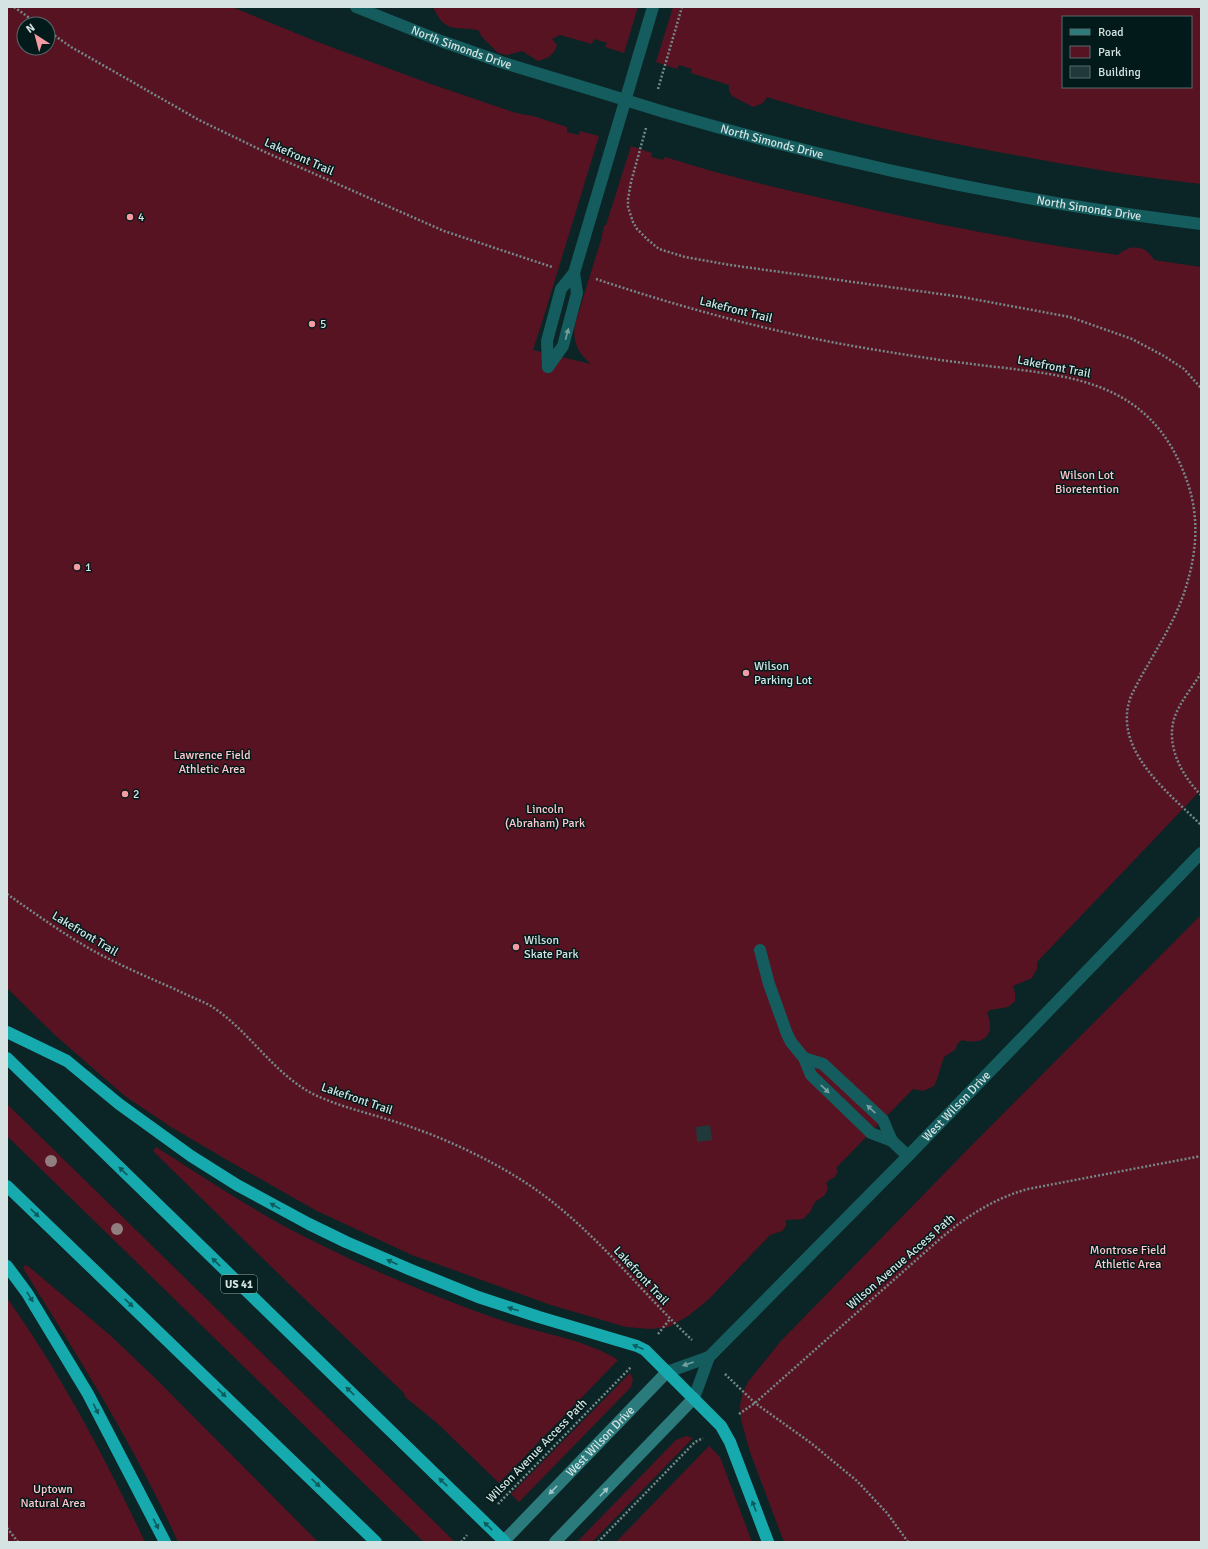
<svg xmlns="http://www.w3.org/2000/svg" width="1208" height="1549" font-family="Signika,sans-serif">
	<rect width="100%" height="100%" fill="#0b2425"/>
	<g fill="#581322" fill-rule="evenodd">
		<path d="M 7,7 L 232,7 L 315,41 L 425,82 L 516,113 L 533,116 L 567,127 L 567,132 L 579,135 L 580,131 L 599,136 L 543,319 L 533,350 L 591,364 C 578,353 572,342 575,324 L 601,240 L 604,226 L 606,225 L 631,146 L 652,153 L 651,157 L 663,160 L 665,157 C 731,178 798,193 865,208 C 949,227 1033,243 1118,255 C 1130,244 1146,245 1154,260 L 1201,267 L 1201,790 L 1037,962 L 1037,969 L 1032,978 L 1013,986 L 1015,993 L 1015,1001 L 1008,1007 L 990,1010 L 987,1013 C 996,1035 984,1046 962,1040 L 957,1044 L 956,1049 L 944,1057 L 937,1079 L 934,1086 L 923,1091 L 913,1089 L 836,1168 L 838,1171 L 835,1177 L 829,1180 L 826,1183 L 828,1189 L 825,1195 L 815,1202 L 810,1212 L 803,1219 L 786,1220 L 786,1226 L 782,1231 L 770,1235 L 708,1300 L 688,1316 L 669,1327 L 651,1329 L 626,1327 L 551,1305 L 412,1255 L 317,1211 L 234,1164 L 171,1127 L 125,1096 L 56,1036 L 7,988 ZM 24,24 L 48,24 L 48,48 L 24,48 Z"/>
		<path d="M 433,7 L 638,7 L 624,53 L 605,47 L 607,43 L 594,39 L 592,44 L 560,35 L 552,39 L 557,45 C 554,55 548,58 538,61 L 522,51 L 507,55 L 498,53 L 482,37 L 478,30 C 455,26 445,34 433,7 Z"/>
		<path d="M 673,7 L 1201,7 L 1201,184 C 1137,177 1073,166 1009,154 C 927,139 846,122 767,97 L 763,103 L 753,107 L 732,96 L 729,91 L 729,85 L 691,73 L 692,69 L 679,65 L 677,69 L 656,62 ZM 1063,17 L 1191,17 L 1191,87 L 1063,87 Z"/>
		<polygon points="1201,915 1201,1542 784,1542 750,1452 741,1420 740,1405 743,1392 748,1382 780,1342 971,1146"/>
		<polygon points="7,1104 455,1542 424,1542 7,1136"/>
		<path d="M 156,1147 C 198,1174 239,1201 282,1225 C 333,1252 385,1276 439,1297 C 464,1307 490,1317 516,1325 C 550,1335 588,1341 618,1360 L 499,1483 L 437,1423 L 405,1397 L 404,1393 L 287,1282 L 153,1151 Z"/>
		<path d="M 25,1265 L 28,1266 L 111,1336 L 155,1378 L 318,1542 L 178,1542 C 135,1446 78,1357 23,1268 Z"/>
		<path d="M 7,1298 C 61,1374 105,1458 145,1542 L 7,1542 Z"/>
		<polygon points="630,1373 633,1379 631,1387 519,1502 511,1494"/>
		<polygon points="686,1436 693,1438 592,1542 577,1542 676,1440"/>
		<polygon points="709,1446 720,1457 752,1542 616,1542"/>
	</g>
	<polygon fill="#21393a" points="710,1125 712,1140 697,1142 696,1127"/>
	<g fill="none" stroke-linecap="round" stroke-linejoin="round">
		<g stroke="#758889" stroke-width="2.5" stroke-dasharray="2 2" stroke-linecap="butt">
			<polyline points="14,7 38,24"/>
			<polyline points="48,31 71,47 199,120 265,152 444,231 552,267"/>
			<polyline points="658,89 682,7"/>
			<polyline points="646,128 631,182 628,199 628,207 633,222 637,229 648,240 659,249 685,257 730,265 962,297 1070,317 1132,339 1164,356 1184,369 1201,388"/>
			<path d="M 596,279 C 689,310 786,336 883,351 C 918,357 953,362 988,366 C 1074,376 1148,382 1184,473 C 1200,512 1198,550 1185,590 C 1173,628 1148,661 1131,696 C 1111,749 1168,792 1201,825"/>
			<path d="M 1201,673 C 1192,688 1179,703 1174,719 C 1166,746 1182,776 1201,795"/>
			<path d="M 7,894 C 40,917 73,941 109,959 C 131,970 154,980 177,990 C 188,996 200,1000 211,1006 C 250,1031 273,1074 315,1095 C 343,1108 373,1114 402,1124 C 442,1137 487,1158 523,1181 C 589,1223 636,1287 692,1340"/>
			<polyline points="658,1334 670,1319"/>
			<polyline points="725,1374 755,1403 811,1443 857,1481 887,1513 908,1542"/>
			<path d="M 739,1414 L 755,1403 L 941,1238 C 967,1216 995,1198 1028,1189 L 1201,1156"/>
			<polyline points="498,1504 631,1367"/>
			<polyline points="7,1528 18,1542"/>
			<polyline points="461,1542 467,1535"/>
			<polyline points="598,1542 695,1442 703,1438"/>
		</g>
		<g stroke="#155c5e" stroke-width="12">
			<path id="s1" d="M 356,7 L 441,41 L 504,63 L 593,90"/>
			<path id="s2" d="M 664,112 C 787,148 913,178 1039,200 C 1093,210 1147,217 1201,224"/>
			<polyline points="548,367 563,346 577,293 574,273 653,7"/>
			<polyline points="548,367 547,341 561,289 574,273"/>
			<polyline points="760,950 769,984 787,1034 791,1042 804,1058 811,1075 871,1133 892,1141 908,1156"/>
			<polyline points="804,1058 823,1064 883,1120 892,1141"/>
			<polyline points="667,1372 709,1357"/>
			<path id="s3" d="M 694,1398 L 709,1357 L 908,1156 L 1201,853"/>
		</g>
		<g stroke="#2b7a7c" stroke-width="12">
			<path id="s4" d="M 503,1542 L 667,1372"/>
			<polyline points="555,1542 694,1398"/>
		</g>
		<g stroke="#16aaae" stroke-width="12">
			<polyline points="7,1032 67,1061 119,1104 191,1156 237,1185 309,1224 346,1242 411,1270 478,1297 539,1317 637,1346 645,1350 721,1426 730,1442 768,1542"/>
			<polyline points="7,1058 471,1509"/>
			<polyline points="7,1186 376,1542"/>
			<polyline points="7,1266 27,1293 88,1394 165,1542"/>
		</g>
		<polyline stroke="#155c5e" stroke-width="12" points="593,90 664,112"/>
		<polyline stroke="#16aaae" stroke-width="12" points="471,1509 505,1542"/>
	</g>
	<g fill="#917e81">
		<circle cx="51" cy="1161" r="6"/>
		<circle cx="117" cy="1229" r="6"/>
	</g>
	<defs><path id="oneway-solid" d="M-6-.8H1V-3.2L6.5 0L1 3.2V.8H-6Z"/></defs>
	<g fill="#75a0a0">
		<use href="#oneway-solid" transform="translate(567 334) rotate(-75)"/>
		<use href="#oneway-solid" transform="translate(825 1089) rotate(44)"/>
		<use href="#oneway-solid" transform="translate(871 1109) rotate(-137)"/>
		<use href="#oneway-solid" transform="translate(688 1364) rotate(161)"/>
	</g>
	<g fill="#0c5b5d">
		<use href="#oneway-solid" transform="translate(123 1171) rotate(-136)"/>
		<use href="#oneway-solid" transform="translate(275 1206) rotate(-151)"/>
		<use href="#oneway-solid" transform="translate(35 1213) rotate(44)"/>
		<use href="#oneway-solid" transform="translate(216 1262) rotate(-136)"/>
		<use href="#oneway-solid" transform="translate(392 1262) rotate(-156)"/>
		<use href="#oneway-solid" transform="translate(30 1297) rotate(58)"/>
		<use href="#oneway-solid" transform="translate(129 1303) rotate(44)"/>
		<use href="#oneway-solid" transform="translate(513 1309) rotate(-162)"/>
		<use href="#oneway-solid" transform="translate(638 1347) rotate(-158)"/>
		<use href="#oneway-solid" transform="translate(350 1391) rotate(-136)"/>
		<use href="#oneway-solid" transform="translate(222 1393) rotate(44)"/>
		<use href="#oneway-solid" transform="translate(96 1409) rotate(63)"/>
		<use href="#oneway-solid" transform="translate(443 1482) rotate(-136)"/>
		<use href="#oneway-solid" transform="translate(316 1483) rotate(44)"/>
		<use href="#oneway-solid" transform="translate(754 1506) rotate(-111)"/>
		<use href="#oneway-solid" transform="translate(156 1524) rotate(63)"/>
		<use href="#oneway-solid" transform="translate(488 1526) rotate(-136)"/>
	</g>
	<g fill="#a2c4c4">
		<use href="#oneway-solid" transform="translate(553 1490) rotate(134)"/>
		<use href="#oneway-solid" transform="translate(604 1492) rotate(-46)"/>
	</g>
	<g fill="#f49aa3" stroke="#031a1b" stroke-width="1.5">
		<circle cx="130" cy="217" r="4"/>
		<circle cx="312" cy="324" r="4"/>
		<circle cx="77" cy="567" r="4"/>
		<circle cx="746" cy="673" r="4"/>
		<circle cx="125" cy="794" r="4"/>
		<circle cx="516" cy="947" r="4"/>
	</g>
	<g text-anchor="middle" dominant-baseline="central" stroke-width="3" stroke-linejoin="round" paint-order="stroke">
		<rect fill="#031a1b" stroke="#96a7a7" stroke-width="1" x="221" y="1275" width="36" height="18" rx="3"/>
		<g font-size="11" font-weight="bold" fill="#d5e3e3">
			<text x="239" y="1284">US 41</text>
		</g>
		<g font-size="12" fill="#d5e3e3" stroke="#031a1b">
			<text stroke="none"><textPath href="#s1" startOffset="113">North Simonds Drive</textPath></text>
			<text stroke="none"><textPath href="#s2" startOffset="112">North Simonds Drive</textPath></text>
			<text transform="translate(299 157) rotate(24)">Lakefront Trail</text>
			<text stroke="none"><textPath href="#s2" startOffset="436">North Simonds Drive</textPath></text>
			<text transform="translate(736 310) rotate(14)">Lakefront Trail</text>
			<text transform="translate(1054 367) rotate(11)">Lakefront Trail</text>
			<text transform="translate(85 934) rotate(31)">Lakefront Trail</text>
			<text transform="translate(357 1099) rotate(19)">Lakefront Trail</text>
			<text stroke="none"><textPath href="#s3" startOffset="396">West Wilson Drive</textPath></text>
			<text transform="translate(901 1262) rotate(-41)">Wilson Avenue Access Path</text>
			<text transform="translate(641 1276) rotate(47)">Lakefront Trail</text>
			<text stroke="none"><textPath href="#s4" startOffset="140">West Wilson Drive</textPath></text>
			<text transform="translate(537 1451) rotate(-46)">Wilson Avenue Access Path</text>
		</g>
		<g font-size="12" fill="#d5e3e3" stroke="#031a1b" text-anchor="start">
			<text x="138" y="217">4</text>
			<text x="320" y="324">5</text>
			<text x="85" y="567">1</text>
			<text x="754" y="666">Wilson<tspan x="754" dy="14">Parking Lot</tspan></text>
			<text x="133" y="794">2</text>
			<text x="524" y="940">Wilson<tspan x="524" dy="14">Skate Park</tspan></text>
		</g>
		<g font-size="12" fill="#fec8cc" stroke="#031a1b">
			<text x="1087" y="475">Wilson Lot<tspan x="1087" dy="14">Bioretention</tspan></text>
			<text x="212" y="755">Lawrence Field<tspan x="212" dy="14">Athletic Area</tspan></text>
			<text x="545" y="809">Lincoln<tspan x="545" dy="14">(Abraham) Park</tspan></text>
			<text x="1128" y="1250">Montrose Field<tspan x="1128" dy="14">Athletic Area</tspan></text>
			<text x="53" y="1489">Uptown<tspan x="53" dy="14">Natural Area</tspan></text>
		</g>
	</g>
	<rect width="1208" height="1549" fill="none" stroke="#d5e3e3" stroke-width="16"/>
	<rect x="1062" y="16" width="130" height="72" fill="#031a1b" stroke="#576a6b"/>
	<rect x="1070" y="29" width="20" height="6" fill="#2b7a7c" stroke="#576a6b"/>
	<text x="1098" y="36" font-size="12" fill="#d5e3e3">Road</text>
	<rect x="1070" y="46" width="20" height="12" fill="#581322" stroke="#576a6b"/>
	<text x="1098" y="56" font-size="12" fill="#d5e3e3">Park</text>
	<rect x="1070" y="66" width="20" height="12" fill="#21393a" stroke="#576a6b"/>
	<text x="1098" y="76" font-size="12" fill="#d5e3e3">Building</text>
	<g transform="translate(36 36) rotate(324)"><circle r="19" fill="#031a1b" stroke="#576a6b"/>
	<path d="M0-3L7 15L0 10L-7 15Z" fill="#f49aa3"/>
	<text y="-6" font-size="11" font-weight="bold" text-anchor="middle" fill="#d5e3e3">N</text>
	</g>
</svg>
